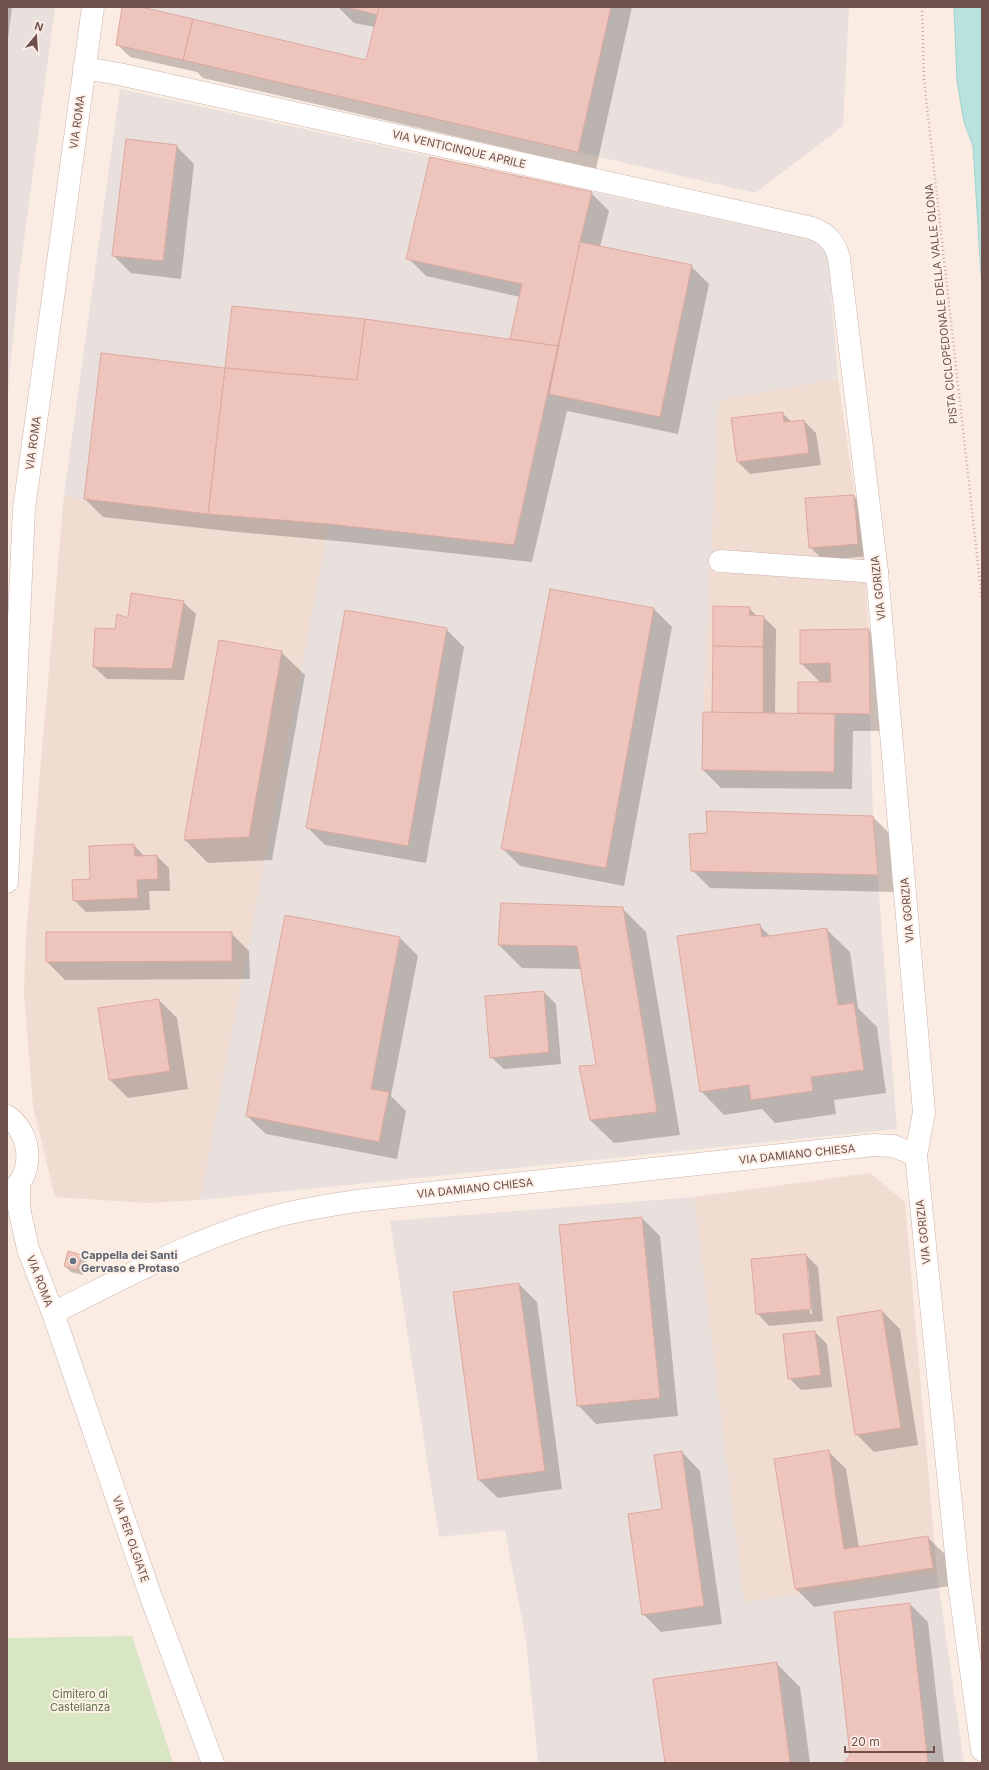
<svg xmlns="http://www.w3.org/2000/svg" width="989" height="1770" font-family="Inter,sans-serif">
	<rect width="100%" height="100%" fill="#faece3"/>
	<g fill="#f1dcd2">
		<polygon points="838,379 864,558 869,629 870,714 703,712 719,399"/>
		<polygon points="64,495 84,499 208,514 329,524 200,1200 146,1203 55,1197 33,1107 24,992 26,935"/>
		<polygon points="870,1173 905,1202 937,1573 744,1602 694,1197"/>
	</g>
	<g fill="#e9e0dd">
		<polygon points="7,7 55,7 18,285 7,403"/>
		<polygon points="122,7 849,7 843,126 755,193 116,45"/>
		<polygon points="120,89 827,243 838,379 719,400 703,712 870,714 873,816 897,1129 200,1200 329,524 208,514 84,499 64,495"/>
		<polygon points="694,1197 744,1602 937,1573 964,1763 538,1763 526,1641 505,1530 439,1537 390,1221"/>
	</g>
	<polygon fill="#d9e6c3" points="132,1636 173,1763 7,1763 7,1638"/>
	<polygon fill="#b9e1de" stroke="#a1d2ce" points="954,7 982,7 982,290 973,146 964,122 957,81"/>
	<g fill="#0003" fill-rule="evenodd">
		<polygon points="7,7 12,7 7,47"/>
		<polygon points="123,7 137,7 367,61 376,27 354,23 338,7 632,7 596,169 203,78 197,72 130,57 117,44"/>
		<polygon points="176,146 194,164 181,279 131,273 113,255"/>
		<polygon points="591,193 609,211 600,247 691,266 709,284 678,434 567,411 532,562 348,542 227,531 103,517 85,499 226,369 511,341 520,297 426,276 408,258"/>
		<polygon points="782,413 792,422 804,421 816,433 821,465 750,474 738,462"/>
		<polygon points="854,496 866,508 870,556 823,560 810,547"/>
		<polygon points="550,590 654,609 672,627 624,886 520,866 502,848"/>
		<polygon points="183,602 196,614 184,680 107,679 94,667 116,630 129,619"/>
		<polygon points="749,608 758,617 763,617 776,629 775,714 799,714 799,683 821,683 801,663 801,631 869,630 887,648 888,731 853,731 852,789 721,788 703,770 713,713"/>
		<polygon points="446,629 464,647 426,863 325,845 307,827"/>
		<polygon points="281,652 305,675 272,860 208,863 185,840"/>
		<polygon points="873,817 891,835 896,892 710,888 692,870"/>
		<polygon points="134,845 145,857 157,856 169,868 170,891 149,891 150,910 86,912 74,900 91,880"/>
		<polygon points="622,908 646,932 680,1135 614,1143 590,1120 597,1066 581,969 522,968 499,945"/>
		<polygon points="759,925 771,937 826,929 850,952 858,1008 877,1027 886,1093 834,1100 836,1114 775,1123 762,1109 724,1115 701,1091"/>
		<polygon points="231,933 249,951 250,979 65,980 47,962"/>
		<polygon points="400,938 418,956 391,1096 406,1111 397,1159 266,1134 247,1116"/>
		<polygon points="544,992 556,1004 561,1064 504,1069 491,1057"/>
		<polygon points="159,1000 177,1018 188,1089 128,1098 110,1080"/>
		<polygon points="642,1218 660,1236 678,1416 596,1424 578,1405"/>
		<path d="M 806,1255 L 818,1267 L 823,1321 L 769,1326 L 757,1313 ZM 806,1267 L 808,1267 L 812,1314 L 810,1314 Z"/>
		<polygon points="81,1256 87,1262 83,1275 71,1272 65,1266"/>
		<polygon points="519,1284 537,1302 562,1489 498,1498 479,1480"/>
		<polygon points="882,1311 900,1329 918,1445 874,1452 856,1434"/>
		<polygon points="815,1332 827,1344 832,1387 801,1390 789,1378"/>
		<polygon points="828,1451 846,1469 859,1548 927,1537 946,1555 950,1586 814,1607 796,1589"/>
		<polygon points="682,1452 700,1471 722,1624 661,1632 643,1614 663,1510"/>
		<polygon points="910,1604 928,1622 944,1763 845,1763 852,1755"/>
		<polygon points="776,1663 800,1687 810,1763 666,1763"/>
	</g>
	<g fill="#edc5bd" stroke="#dea89f">
		<polygon points="122,7 141,7 193,19 183,60 116,45"/>
		<polygon points="345,7 379,7 378,15"/>
		<polygon points="379,7 611,7 578,152 183,60 193,19 366,60"/>
		<polygon points="126,139 177,145 163,261 112,256"/>
		<polygon points="430,157 592,192 580,242 558,346 510,339 522,284 406,259"/>
		<polygon points="580,242 692,265 660,417 549,394"/>
		<polygon points="232,306 365,319 357,380 225,368"/>
		<polygon points="365,319 558,346 514,545 329,524 208,514 225,368 357,380"/>
		<polygon points="101,353 225,368 208,514 84,499"/>
		<polygon points="783,412 784,422 804,420 809,453 737,462 731,418"/>
		<polygon points="854,495 858,544 809,548 805,498"/>
		<polygon points="550,589 654,608 606,868 501,849"/>
		<polygon points="131,593 184,601 172,669 93,667 95,628 115,629 117,614 128,618"/>
		<polygon points="713,606 750,607 749,615 764,616 763,647 713,646"/>
		<polygon points="345,610 447,628 408,846 306,828"/>
		<polygon points="869,629 870,714 798,713 798,682 831,682 830,663 800,664 800,630"/>
		<polygon points="219,640 282,651 249,837 184,840"/>
		<polygon points="713,646 763,647 763,713 712,713"/>
		<polygon points="703,712 835,714 834,772 702,770"/>
		<polygon points="706,811 873,816 878,875 691,871 689,834 707,833"/>
		<polygon points="134,844 135,856 157,855 158,879 137,880 138,898 73,901 72,880 90,879 89,846"/>
		<polygon points="501,903 623,907 657,1112 590,1120 579,1066 596,1065 577,946 498,945"/>
		<polygon points="285,915 400,937 371,1089 389,1092 379,1142 246,1116"/>
		<polygon points="760,924 762,937 827,928 838,1005 854,1003 864,1070 811,1077 813,1091 751,1100 749,1085 700,1092 677,936"/>
		<polygon points="46,932 232,932 232,961 46,962"/>
		<polygon points="544,991 549,1052 490,1058 485,996"/>
		<polygon points="159,999 170,1071 109,1080 98,1008"/>
		<polygon points="642,1217 660,1398 577,1406 559,1225"/>
		<polygon points="68,1251 82,1255 77,1270 64,1266"/>
		<polygon points="806,1254 811,1309 756,1314 751,1259"/>
		<polygon points="519,1283 545,1471 478,1480 453,1292"/>
		<polygon points="882,1310 901,1428 855,1435 837,1317"/>
		<polygon points="815,1331 821,1375 788,1379 783,1334"/>
		<polygon points="829,1450 844,1549 928,1536 933,1568 795,1589 774,1459"/>
		<polygon points="682,1451 704,1606 642,1615 628,1514 662,1509 654,1455"/>
		<polygon points="910,1603 928,1763 844,1763 850,1755 834,1612"/>
		<polygon points="777,1662 790,1763 665,1763 653,1679"/>
	</g>
	<g fill="none" stroke-linecap="round" stroke-linejoin="round">
		<g stroke="#ccb4ad" stroke-width="23">
			<g id="minor">
				<path d="M 84,68 L 119,74 L 812,228 C 827,234 835,242 839,258 L 877,572 L 924,1112 L 916,1155 L 959,1584 L 982,1750"/>
				<polyline points="720,561 877,572"/>
				<polyline points="7,882 24,509 93,7"/>
				<path d="M 7,1116 C 33,1134 35,1176 8,1194"/>
				<polyline points="19,1183 19,1208 28,1249 53,1313 151,1597 213,1763"/>
				<path d="M 53,1313 C 122,1279 192,1240 266,1219 C 296,1210 326,1206 356,1201 L 874,1145 L 893,1146 L 916,1155"/>
			</g>
		</g>
		<polyline stroke="#d1a8a1" stroke-width="2.5" stroke-dasharray="1 3" stroke-linecap="butt" points="922,7 924,80 982,600"/>
		<use href="#minor" stroke="#fff" stroke-width="22"/>
	</g>
	<circle fill="#6b7280" stroke="#fdf0e8" stroke-width="1.5" cx="73" cy="1261" r="4"/>
	<g text-anchor="middle" dominant-baseline="central" stroke-width="4" stroke-linejoin="round" paint-order="stroke">
		<g font-size="11" fill="#6f504b" stroke="#fdf0e8">
			<text transform="translate(77 122) rotate(-82)">VIA ROMA</text>
			<text transform="translate(459 149) rotate(13)">VIA VENTICINQUE APRILE</text>
			<text transform="translate(941 304) rotate(-96)">PISTA CICLOPEDONALE DELLA VALLE OLONA</text>
			<text transform="translate(33 443) rotate(-82)">VIA ROMA</text>
			<text transform="translate(878 588) rotate(-96)">VIA GORIZIA</text>
			<text transform="translate(907 910) rotate(-95)">VIA GORIZIA</text>
			<text transform="translate(797 1154) rotate(-6)">VIA DAMIANO CHIESA</text>
			<text transform="translate(475 1188) rotate(-6)">VIA DAMIANO CHIESA</text>
			<text transform="translate(923 1232) rotate(-96)">VIA GORIZIA</text>
			<text transform="translate(40 1281) rotate(69)">VIA ROMA</text>
			<text transform="translate(131 1539) rotate(71)">VIA PER OLGIATE</text>
		</g>
		<g font-size="11" font-weight="bold" fill="#5b616d" stroke="#fdf0e8" text-anchor="start">
			<text x="81" y="1255">Cappella dei Santi<tspan x="81" dy="13">Gervaso e Protaso</tspan></text>
		</g>
		<g font-size="11" fill="#5e7444" stroke="#fdf0e8">
			<text x="80" y="1694">Cimitero di<tspan x="80" dy="13">Castellanza</tspan></text>
		</g>
	</g>
	<rect width="989" height="1770" fill="none" stroke="#6f504b" stroke-width="16"/>
	<g transform="translate(36 36) rotate(18)" stroke="#fdf0e8" stroke-width="3" paint-order="stroke">
	<path d="M0-3L7 15L0 10L-7 15Z" fill="#6f504b"/>
	<text y="-6" font-size="11" font-weight="bold" text-anchor="middle" fill="#6f504b">N</text>
	</g>
	<path d="M845 1746v6h89v-6" fill="none" stroke="#6f504b" stroke-width="2"/>
	<text x="851" y="1746" font-size="12" fill="#6f504b" stroke="#fdf0e8" stroke-width="3" paint-order="stroke">20 m</text>
</svg>
